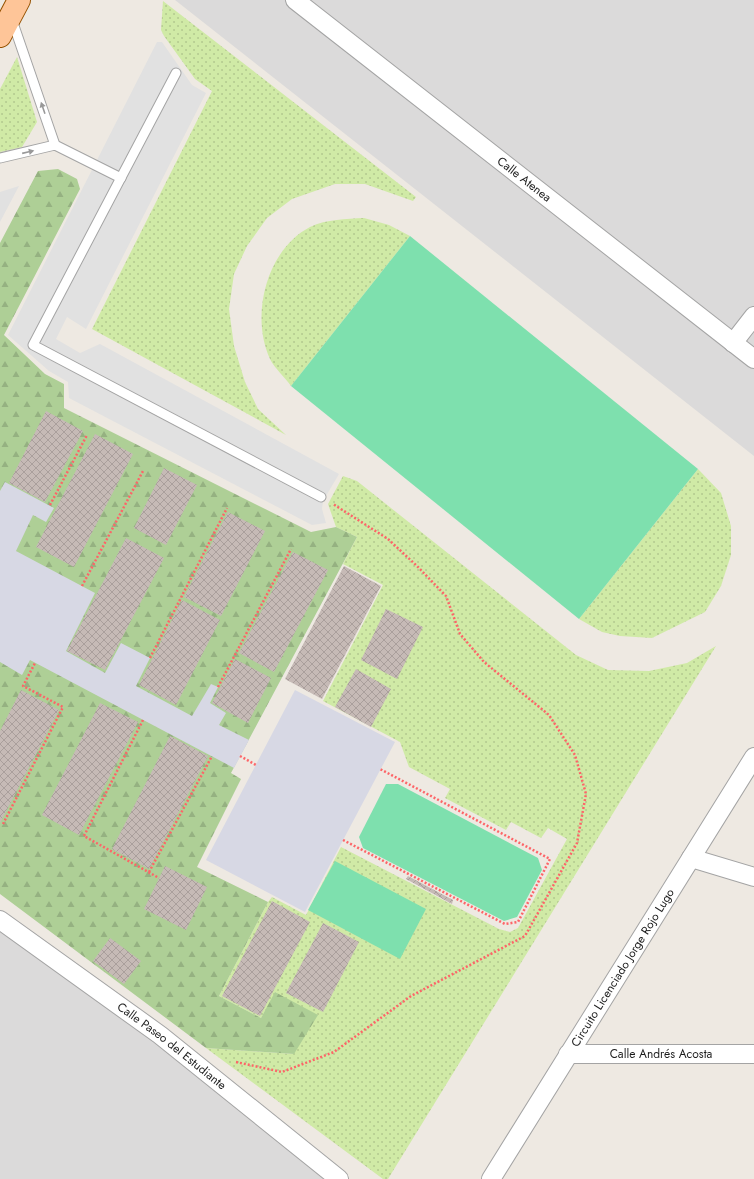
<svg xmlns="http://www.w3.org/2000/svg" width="754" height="1179" font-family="Jost,sans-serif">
	<defs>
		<pattern id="grass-dots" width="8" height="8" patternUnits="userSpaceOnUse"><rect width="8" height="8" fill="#d0eaa6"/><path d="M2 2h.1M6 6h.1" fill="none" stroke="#b2c88e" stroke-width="1.8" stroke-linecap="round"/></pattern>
		<pattern id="forest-firs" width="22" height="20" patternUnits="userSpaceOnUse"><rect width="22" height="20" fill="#aecf96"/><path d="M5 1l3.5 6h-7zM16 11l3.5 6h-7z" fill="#95b181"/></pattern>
		<pattern id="building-cross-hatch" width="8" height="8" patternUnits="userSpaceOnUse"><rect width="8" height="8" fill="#c6bab6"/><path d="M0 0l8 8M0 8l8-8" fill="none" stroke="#aa9f9c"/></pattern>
	</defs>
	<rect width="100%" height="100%" fill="#eee9e2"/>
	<g fill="#dbdada">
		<polygon points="175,0 754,0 754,456"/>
		<polygon points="0,919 347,1179 0,1179"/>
	</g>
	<g fill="url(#grass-dots)">
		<polygon points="163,1 416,197 413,201 365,184 335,184 292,199 267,218 247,246 234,274 229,309 234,346 245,382 258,409 286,435 92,329 212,91 195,79 164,36 161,30"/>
		<polygon points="17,57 37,122 22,147 0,152 0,89"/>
		<path d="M 364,218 L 389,225 L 410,236 L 291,386 C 285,377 275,369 270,359 C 250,316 266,250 310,227 C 327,219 346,219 364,218 Z"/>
		<polygon points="698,469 721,493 731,526 731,555 721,586 705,612 652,638 620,636 602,632 579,619"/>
		<polygon points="343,476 357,481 576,655 608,670 649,671 687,663 716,646 388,1179 383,1179 206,1048 294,1054 276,992 261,1018 219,996 268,902 272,897 306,915 341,847 499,929 510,932 518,928 567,839 548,828 541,838 511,822 506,830 445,798 450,789 409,767 400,742 323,701 383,585 343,564 357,537 336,527 328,504"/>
	</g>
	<polygon fill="url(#forest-firs)" points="58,169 77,179 80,189 4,335 45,374 64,384 64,408 311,532 336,527 357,537 231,773 241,779 197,867 268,902 219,996 261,1018 275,992 318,1015 294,1054 206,1048 0,894 0,243 38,171"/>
	<g fill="#7ee0ae">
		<polygon points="410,236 698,469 579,619 291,386"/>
		<polygon points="386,784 398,784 538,858 542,870 517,917 504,921 363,848 359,837"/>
		<polygon points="335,861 426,909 400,959 308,910"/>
	</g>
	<g fill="#e1e1e1">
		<polygon points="157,42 162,42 192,85 206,93 86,329 67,317 56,339 80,353 100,344 339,474 323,501 322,509 326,523 312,525 69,398 68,382 49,371 8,335"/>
		<polygon points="19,186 0,222 0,192"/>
	</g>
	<g fill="#d7d8e4">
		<polygon points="5,482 54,508 46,522 33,515 16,551 95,593 66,651 105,673 121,643 150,658 136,686 192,716 211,684 218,687 210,703 226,713 219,725 249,740 234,768 30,660 22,675 0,662 0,491"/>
		<polygon points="295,690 395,742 305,912 206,860"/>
	</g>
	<g fill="url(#building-cross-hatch)">
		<polygon points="46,411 83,431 45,502 9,483"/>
		<polygon points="95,434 133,454 74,567 36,547"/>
		<polygon points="164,468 197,485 166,545 134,528"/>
		<polygon points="228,512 265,531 221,616 184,597"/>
		<polygon points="126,538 164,558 105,670 67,651"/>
		<polygon points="293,552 328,570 274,672 239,653"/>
		<polygon points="344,566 381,586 322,699 285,679"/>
		<polygon points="182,600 220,620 176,705 139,685"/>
		<polygon points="386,609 423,627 397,679 361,660"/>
		<polygon points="235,659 271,678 248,723 212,703"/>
		<polygon points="356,669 391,689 371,727 335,707"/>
		<polygon points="21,690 59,710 0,823 0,731"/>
		<polygon points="100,703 138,722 79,835 42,815"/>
		<polygon points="170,736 208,756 149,869 112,849"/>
		<polygon points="165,866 207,887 186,930 144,909"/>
		<polygon points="408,876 453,900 452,904 406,879"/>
		<polygon points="272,901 310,922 260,1016 222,996"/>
		<polygon points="323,923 359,942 323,1012 286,993"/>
		<polygon points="110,938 141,961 124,984 93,961"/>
	</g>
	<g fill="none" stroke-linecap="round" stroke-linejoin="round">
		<g stroke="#a4a4a4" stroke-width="11">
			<g id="lane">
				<polyline points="12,20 55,145"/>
				<polyline points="176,73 33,345 321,497"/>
				<polyline points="0,158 55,145 121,178"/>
			</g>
		</g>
		<g stroke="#a4a4a4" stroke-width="20">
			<g id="street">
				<path id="s1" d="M 295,0 L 754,359"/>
				<polyline points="733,343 754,316"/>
				<polyline points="691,858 754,877"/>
				<path id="s2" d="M 0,920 L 160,1035 L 339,1179"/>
				<path id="s3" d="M 568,1054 L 754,1054"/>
				<path id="s4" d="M 491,1179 L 754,757"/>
			</g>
		</g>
		<g stroke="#965200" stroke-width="24">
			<polyline id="primary" points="0,36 19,0"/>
		</g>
		<g stroke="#fd6568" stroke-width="2.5" stroke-dasharray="2 2" stroke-linecap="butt">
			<polyline points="50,505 87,435"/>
			<polyline points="82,586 143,471"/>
			<polyline points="150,658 227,508"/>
			<polyline points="218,687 291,549"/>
			<polyline points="143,720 84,836 159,878"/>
			<polyline points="240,756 256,765"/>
			<polyline points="3,824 63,707 23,686 35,663"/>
			<polyline points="343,840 505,924 518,922 550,859 380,769"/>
			<polyline points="149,872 212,756"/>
			<polyline points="236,1062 282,1072 334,1052 411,996 525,936 577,843 586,794 575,755 549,715 484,662 460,634 446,596 417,566 388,539 333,504"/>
		</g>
		<use href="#lane" stroke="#fff" stroke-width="9"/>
		<use href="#street" stroke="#fff" stroke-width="18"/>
		<use href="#primary" stroke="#fec598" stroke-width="22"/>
	</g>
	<defs><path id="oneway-solid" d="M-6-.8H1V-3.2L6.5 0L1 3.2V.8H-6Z"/></defs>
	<g fill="#999">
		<use href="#oneway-solid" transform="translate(43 108) rotate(-109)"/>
		<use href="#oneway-solid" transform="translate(28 152) rotate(-13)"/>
	</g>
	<g text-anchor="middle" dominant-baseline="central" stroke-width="3" stroke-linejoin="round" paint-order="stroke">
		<g font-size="12" fill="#1d1d1d" stroke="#fff">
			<text stroke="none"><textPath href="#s1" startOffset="291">Calle Atenea</textPath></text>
			<text stroke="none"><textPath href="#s4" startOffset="249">Circuito Licenciado Jorge Rojo Lugo</textPath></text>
			<text stroke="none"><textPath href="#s2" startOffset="213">Calle Paseo del Estudiante</textPath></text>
			<text stroke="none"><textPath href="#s3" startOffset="93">Calle Andrés Acosta</textPath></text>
		</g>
	</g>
</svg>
